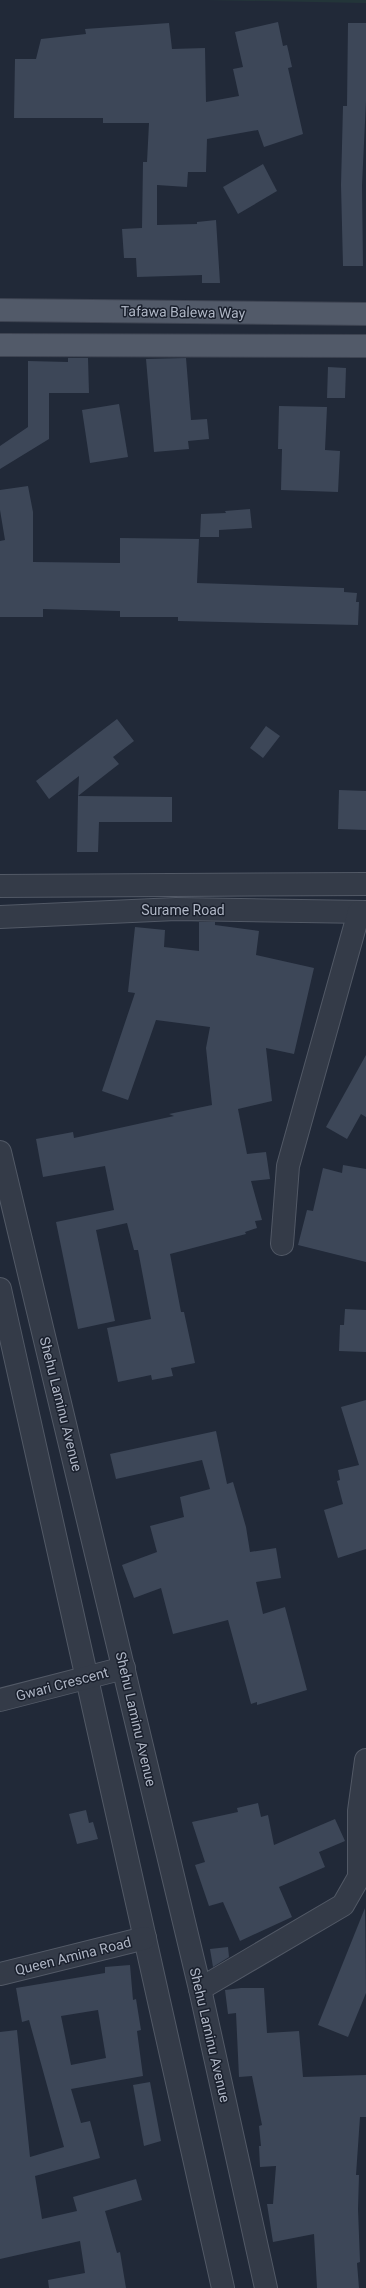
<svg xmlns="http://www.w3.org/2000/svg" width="366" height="2288" font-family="Roboto,sans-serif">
	<defs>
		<pattern id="grass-tufts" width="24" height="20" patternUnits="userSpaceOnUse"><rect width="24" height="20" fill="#233539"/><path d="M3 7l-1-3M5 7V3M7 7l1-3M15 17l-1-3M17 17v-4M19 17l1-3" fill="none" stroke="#405054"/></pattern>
	</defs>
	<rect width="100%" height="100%" fill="#212938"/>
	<polygon fill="url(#grass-tufts)" points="208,0 366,0 366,3"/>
	<g fill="#3d4758" fill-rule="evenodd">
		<polygon points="278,22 283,46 287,45 292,67 288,68 303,134 264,147 258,130 207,139 206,172 188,172 187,187 157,185 157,225 197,224 197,222 216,220 220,283 202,283 202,275 137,277 136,258 124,258 122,229 142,228 143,162 147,162 149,123 103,123 103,118 14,118 15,59 36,59 41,39 86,34 85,29 169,23 172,49 205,48 206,102 239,96 233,69 243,67 235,32"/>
		<polygon points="348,23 366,23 366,101 362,185 363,266 343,266 341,185 343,106 347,106"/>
		<polygon points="263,164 277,191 238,214 223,187"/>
		<polygon points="68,358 88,358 89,393 49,393 49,439 0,469 0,446 28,427 28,361 68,362"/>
		<polygon points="186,358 191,420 207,419 209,439 188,441 189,449 154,452 146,359"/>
		<polygon points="328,367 346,368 345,398 327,398"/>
		<polygon points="119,404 128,457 90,463 82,410"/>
		<polygon points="279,406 327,407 325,450 340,451 338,492 281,490 282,449 278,449"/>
		<polygon points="28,486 33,512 33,562 120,563 120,538 199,539 197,583 344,588 344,592 357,593 356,602 359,602 358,625 178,621 178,617 120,617 120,611 43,609 43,617 0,617 0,541 5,540 0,510 0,490"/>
		<polygon points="250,509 252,528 219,530 219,537 200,537 201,514 226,513 225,511"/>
		<polygon points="117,719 134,741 113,757 119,764 78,796 79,776 49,799 36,781"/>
		<polygon points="266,726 280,736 263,758 250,748"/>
		<polygon points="339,790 366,791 366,830 338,829"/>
		<polygon points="78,796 172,797 172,822 99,822 98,852 77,852"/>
		<polygon points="199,922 215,922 215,925 259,931 256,955 314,968 294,1054 266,1048 272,1101 238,1109 247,1154 266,1152 270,1179 251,1181 262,1220 255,1221 257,1228 245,1232 246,1234 170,1254 181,1312 184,1312 195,1363 171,1368 173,1376 152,1380 151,1375 118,1382 107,1328 151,1319 138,1250 134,1250 127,1223 96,1230 115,1321 78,1329 56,1222 114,1210 105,1166 43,1177 36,1139 73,1132 74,1138 174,1116 169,1114 212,1105 206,1048 210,1027 156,1020 128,1100 102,1091 135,993 128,992 135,927 165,930 164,947 199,951"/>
		<polygon points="366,1055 366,1117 361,1114 347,1139 326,1127"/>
		<polygon points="343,1165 366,1169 366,1262 298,1245 307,1210 313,1211 323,1168 342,1173"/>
		<polygon points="345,1309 366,1310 366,1352 339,1351 340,1325 344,1325"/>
		<polygon points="366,1400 366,1549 338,1558 324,1510 343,1504 337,1481 340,1480 338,1470 359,1465 341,1407"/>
		<polygon points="216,1431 227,1484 233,1482 246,1527 250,1552 276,1548 281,1578 256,1582 263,1614 285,1607 307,1690 257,1705 257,1702 251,1704 228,1620 173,1634 161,1588 134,1598 122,1565 157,1552 150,1526 184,1517 180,1497 210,1489 202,1460 116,1479 110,1454"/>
		<polygon points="258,1803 261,1817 268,1815 274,1845 335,1819 345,1841 319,1852 325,1867 279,1887 292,1917 240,1941 223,1902 209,1906 195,1865 205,1862 192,1822 238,1812 237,1808"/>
		<polygon points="86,1810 89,1823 93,1822 98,1839 77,1844 69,1814"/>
		<polygon points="365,1908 366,1993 348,2037 318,2025"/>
		<polygon points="228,1947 229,1957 213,1967 210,1949"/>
		<path d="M 130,1965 L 133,2000 L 136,1999 L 141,2030 L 137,2031 L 143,2076 L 71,2089 L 81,2123 L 90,2121 L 100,2158 L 35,2176 L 42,2219 L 77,2211 L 73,2197 L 136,2179 L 142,2200 L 105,2211 L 117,2253 L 120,2252 L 126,2288 L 49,2288 L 48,2280 L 85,2273 L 80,2241 L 0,2259 L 0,2032 L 17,2030 L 30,2157 L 64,2147 L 29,2020 L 22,2022 L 16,1988 L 105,1973 L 105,1967 ZM 98,2010 L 106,2058 L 71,2065 L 61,2016 Z"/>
		<polygon points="241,1988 264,1988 267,2033 299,2031 303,2077 366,2075 366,2117 360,2117 356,2175 359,2175 358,2209 360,2262 357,2263 359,2288 317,2288 314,2234 273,2242 267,2204 273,2204 276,2166 260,2167 259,2146 261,2146 259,2126 262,2125 252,2076 239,2077 236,2013 228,2014 225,1990"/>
		<polygon points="150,2082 161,2141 144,2146 133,2085"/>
	</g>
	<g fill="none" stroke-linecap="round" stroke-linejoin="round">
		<g stroke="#525966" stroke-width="24">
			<g id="minor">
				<polyline points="0,886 366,884"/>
				<polyline points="0,917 176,909 366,912"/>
				<polyline points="0,1152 200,1989 266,2288"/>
				<polyline points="282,1244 288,1166 359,912"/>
				<polyline points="0,1289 223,2288"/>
				<polyline points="0,1700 124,1668"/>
				<polyline points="0,1974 145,1938"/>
				<polyline points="200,1989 343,1905 359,1877 359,1811 366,1760"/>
			</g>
		</g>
		<g stroke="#3e4452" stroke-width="24">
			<g id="major">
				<polyline points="0,310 366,314"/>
				<polyline points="0,345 366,346"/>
			</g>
		</g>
		<use href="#minor" stroke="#343b48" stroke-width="22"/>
		<use href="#major" stroke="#525a69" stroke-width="22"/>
	</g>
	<g text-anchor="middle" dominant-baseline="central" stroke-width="3" stroke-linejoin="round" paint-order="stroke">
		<g font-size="14" fill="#afb6c5" stroke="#1a202d">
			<text transform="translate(183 312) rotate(1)">Tafawa Balewa Way</text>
			<text x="183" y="910">Surame Road</text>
			<text transform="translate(61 1404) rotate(76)">Shehu Laminu Avenue</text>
			<text transform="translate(62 1684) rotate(-15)">Gwari Crescent</text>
			<text transform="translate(136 1719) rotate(77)">Shehu Laminu Avenue</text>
			<text transform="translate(73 1956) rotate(-14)">Queen Amina Road</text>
			<text transform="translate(210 2035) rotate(77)">Shehu Laminu Avenue</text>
		</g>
	</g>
</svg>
